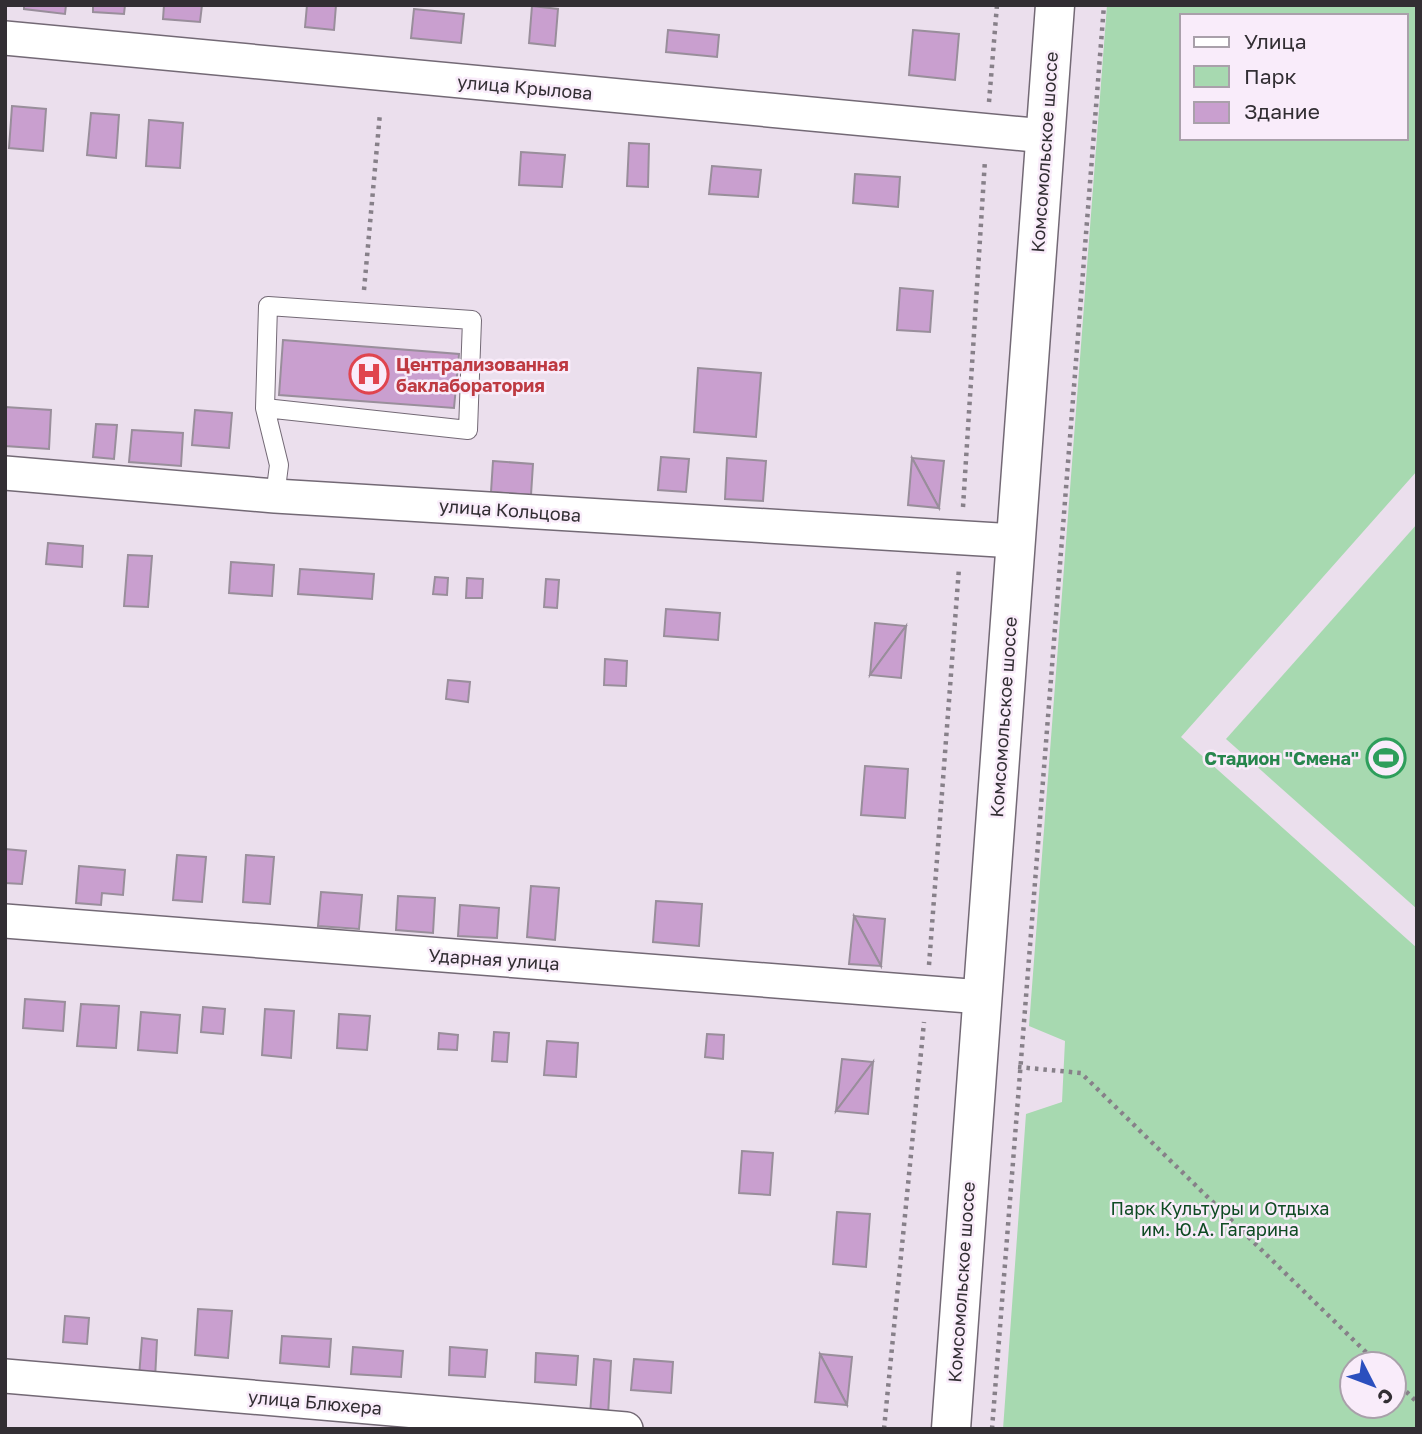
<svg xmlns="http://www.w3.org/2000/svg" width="1422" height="1434" font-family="'Golos Text',sans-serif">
	<rect width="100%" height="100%" fill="#ebdfed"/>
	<g fill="#a7d9b0" fill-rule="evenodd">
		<path d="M 1107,5 L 1417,5 L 1417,471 L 1181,737 L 1417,948 L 1417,1429 L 1003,1429 L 1026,1114 L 1062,1102 L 1065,1041 L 1029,1026 ZM 1182,16 L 1406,16 L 1406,138 L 1182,138 ZM 1352,1364 L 1394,1364 L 1394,1406 L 1352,1406 Z"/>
		<polygon points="1417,524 1417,909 1226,739"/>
	</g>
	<g fill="#c99fcf" stroke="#998e9b" stroke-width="2">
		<polygon points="24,5 66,5 65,14 24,9"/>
		<polygon points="93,5 125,5 124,14 93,12"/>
		<polygon points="164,5 202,5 200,22 163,19"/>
		<polygon points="307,5 336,5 334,30 305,27"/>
		<polygon points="532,6 558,9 555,46 529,43"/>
		<polygon points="414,9 464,14 461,43 411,38"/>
		<polygon points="668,30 719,35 717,57 666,52"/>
		<polygon points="913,30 959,34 955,80 909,75"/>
		<polygon points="12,106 46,109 43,151 9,148"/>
		<polygon points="91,113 119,115 116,158 87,155"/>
		<polygon points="149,120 183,123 180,168 146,166"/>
		<polygon points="629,143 649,144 648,187 627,186"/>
		<polygon points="521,152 565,155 562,187 519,185"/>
		<polygon points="712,166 761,170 758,197 709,194"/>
		<polygon points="855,174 900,177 898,207 853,203"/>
		<polygon points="900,288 933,291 930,332 897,330"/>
		<polygon points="283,340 459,354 454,408 279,395"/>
		<polygon points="698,368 761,373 756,437 694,432"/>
		<polygon points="5,407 51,410 49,449 5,446"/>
		<polygon points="195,410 232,413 229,448 192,445"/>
		<polygon points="96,424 117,425 114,459 93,457"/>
		<polygon points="132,430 183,433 181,466 129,462"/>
		<polygon points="661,457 689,459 686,492 658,490"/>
		<polygon points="727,458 766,461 763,501 725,499"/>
		<polygon points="912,458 944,461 939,508"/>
		<polygon points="912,458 939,508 908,505"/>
		<polygon points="493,461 533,464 531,495 491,492"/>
		<polygon points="48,543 83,546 82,567 46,564"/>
		<polygon points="128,555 152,556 148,607 124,606"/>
		<polygon points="231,562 274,565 272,596 229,593"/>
		<polygon points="300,569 374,574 372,599 298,594"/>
		<polygon points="435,577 448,578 447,595 433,594"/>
		<polygon points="467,578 483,579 482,598 466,598"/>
		<polygon points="546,579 559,580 557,608 544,607"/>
		<polygon points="666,609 720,613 718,640 664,636"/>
		<polygon points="875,623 906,626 870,675"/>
		<polygon points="906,626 901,678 870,675"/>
		<polygon points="605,659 627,661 626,686 604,685"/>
		<polygon points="448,680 470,682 468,702 446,699"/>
		<polygon points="865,766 908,769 905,818 861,815"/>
		<polygon points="5,849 26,851 22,884 5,883"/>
		<polygon points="177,855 206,857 202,902 173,900"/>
		<polygon points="246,855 274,857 270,904 243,902"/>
		<polygon points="79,866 125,870 123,895 102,893 101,905 76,903"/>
		<polygon points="531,886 559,888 555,940 527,937"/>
		<polygon points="321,892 362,895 359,929 318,926"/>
		<polygon points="398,896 435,898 433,933 396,930"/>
		<polygon points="656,901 702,904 699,946 653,942"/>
		<polygon points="460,905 499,908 497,938 458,936"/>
		<polygon points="854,916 885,919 881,966"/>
		<polygon points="854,916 881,966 849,964"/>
		<polygon points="25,999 65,1002 63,1031 23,1028"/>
		<polygon points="81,1004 119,1006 116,1048 77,1046"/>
		<polygon points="203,1007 225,1009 223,1034 201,1032"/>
		<polygon points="265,1009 294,1011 291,1058 262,1055"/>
		<polygon points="141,1012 180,1015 177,1053 138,1050"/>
		<polygon points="339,1014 370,1016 367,1050 337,1048"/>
		<polygon points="494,1032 509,1033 507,1062 492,1061"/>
		<polygon points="439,1033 458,1035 457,1050 438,1049"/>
		<polygon points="707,1034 724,1035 723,1059 705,1057"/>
		<polygon points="547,1041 578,1043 576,1077 544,1075"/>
		<polygon points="842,1059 873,1062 836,1111"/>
		<polygon points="873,1062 868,1114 836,1111"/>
		<polygon points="742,1151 773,1153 770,1195 739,1193"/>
		<polygon points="837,1212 870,1214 866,1267 833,1264"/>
		<polygon points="198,1309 232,1311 228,1358 195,1355"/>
		<polygon points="65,1316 89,1318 87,1344 63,1342"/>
		<polygon points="282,1336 331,1339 329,1367 280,1363"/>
		<polygon points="142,1338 157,1340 155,1379 139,1377"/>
		<polygon points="353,1347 403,1351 401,1377 351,1374"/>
		<polygon points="450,1347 487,1350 485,1377 449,1375"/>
		<polygon points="536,1353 578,1356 576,1385 535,1382"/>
		<polygon points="820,1354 852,1357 847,1405"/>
		<polygon points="820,1354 847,1405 815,1402"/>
		<polygon points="594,1359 611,1361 608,1416 590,1415"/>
		<polygon points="634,1359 673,1362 671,1393 631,1390"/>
	</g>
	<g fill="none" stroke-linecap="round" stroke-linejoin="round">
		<g stroke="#736975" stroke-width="20">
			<polyline id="service" points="265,408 468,430 472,320 268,306 265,408 279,465 275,496"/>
		</g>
		<g stroke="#736975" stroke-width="36">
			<g id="minor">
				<polyline points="5,38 1045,136"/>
				<polyline points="5,473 275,496 1015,541"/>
				<polyline points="5,921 982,997"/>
				<polyline points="5,1376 626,1429"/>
			</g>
		</g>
		<g stroke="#736975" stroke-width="41">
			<polyline id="secondary" points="951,1429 1055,5"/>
		</g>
		<g stroke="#878089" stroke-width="4.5" stroke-dasharray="3.5 5" stroke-linecap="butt">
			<polyline points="989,102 997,5"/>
			<polyline points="364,290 380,113"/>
			<polyline points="963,507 985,160"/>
			<polyline points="929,965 959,568"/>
			<polyline points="1018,1067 1081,1073 1378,1364"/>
			<polyline points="1394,1380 1417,1402"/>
			<polyline points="884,1429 924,1022"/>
			<polyline points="992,1429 1104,5"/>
		</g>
		<use href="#service" stroke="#fff" stroke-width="18"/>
		<use href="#minor" stroke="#fff" stroke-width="33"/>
		<use href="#secondary" stroke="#fff" stroke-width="38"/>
	</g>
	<defs>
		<g id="hospital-ring" transform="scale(2.0125)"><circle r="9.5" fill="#f9ecfa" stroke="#e0444e" stroke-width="1.5"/><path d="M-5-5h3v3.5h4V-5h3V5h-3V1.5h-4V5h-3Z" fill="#e0444e"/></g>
		<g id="stadium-ring" transform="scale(2.0125)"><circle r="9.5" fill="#f9ecfa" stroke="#2e9e5b" stroke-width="1.5"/><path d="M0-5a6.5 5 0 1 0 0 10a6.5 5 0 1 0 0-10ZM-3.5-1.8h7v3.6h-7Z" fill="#2e9e5b"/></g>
	</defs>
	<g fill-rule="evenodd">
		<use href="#hospital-ring" x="369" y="374"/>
		<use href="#stadium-ring" x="1386" y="758"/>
	</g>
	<g text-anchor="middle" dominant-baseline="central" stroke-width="5" stroke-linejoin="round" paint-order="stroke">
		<g font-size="18" fill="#322e33" stroke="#f9ecfa">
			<text transform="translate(525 87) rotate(5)">улица Крылова</text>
			<text transform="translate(1044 152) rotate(-86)">Комсомольское шоссе</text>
			<text transform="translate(510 510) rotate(4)">улица Кольцова</text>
			<text transform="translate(1003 717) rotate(-86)">Комсомольское шоссе</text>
			<text transform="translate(494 959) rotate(4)">Ударная улица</text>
			<text transform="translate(961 1282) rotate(-86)">Комсомольское шоссе</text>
			<text transform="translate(315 1402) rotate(5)">улица Блюхера</text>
		</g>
		<g font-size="18" font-weight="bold" fill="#be3a42" stroke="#f9ecfa" text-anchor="start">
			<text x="396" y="364">Централизованная<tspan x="396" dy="21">баклаборатория</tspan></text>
		</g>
		<g font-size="18" font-weight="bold" fill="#27864d" stroke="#f9ecfa" text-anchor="end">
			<text x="1359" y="758">Стадион "Смена"</text>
		</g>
		<g font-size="18" fill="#0f4b23" stroke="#f9ecfa">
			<text x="1220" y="1208">Парк Культуры и Отдыха<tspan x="1220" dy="21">им. Ю.А. Гагарина</tspan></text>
		</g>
	</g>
	<rect width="1422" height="1434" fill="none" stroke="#322e33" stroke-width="14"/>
	<rect x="1180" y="14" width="228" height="126" fill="#f9ecfa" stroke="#a9a0aa" stroke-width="2"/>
	<rect x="1194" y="37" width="35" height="10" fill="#ffffff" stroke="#a9a0aa" stroke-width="2"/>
	<text x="1244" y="49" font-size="21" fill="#322e33">Улица</text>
	<rect x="1194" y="66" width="35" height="21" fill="#a7d9b0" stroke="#a9a0aa" stroke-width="2"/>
	<text x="1244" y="84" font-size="21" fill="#322e33">Парк</text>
	<rect x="1194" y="102" width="35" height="21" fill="#c99fcf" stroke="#a9a0aa" stroke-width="2"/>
	<text x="1244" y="119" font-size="21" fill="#322e33">Здание</text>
	<g transform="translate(1373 1385) rotate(132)"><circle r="33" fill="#f9ecfa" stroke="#a9a0aa" stroke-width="2"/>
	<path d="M0-5L12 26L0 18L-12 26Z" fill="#2b4fbe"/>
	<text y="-10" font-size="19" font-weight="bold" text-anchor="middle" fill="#322e33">С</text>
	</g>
</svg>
